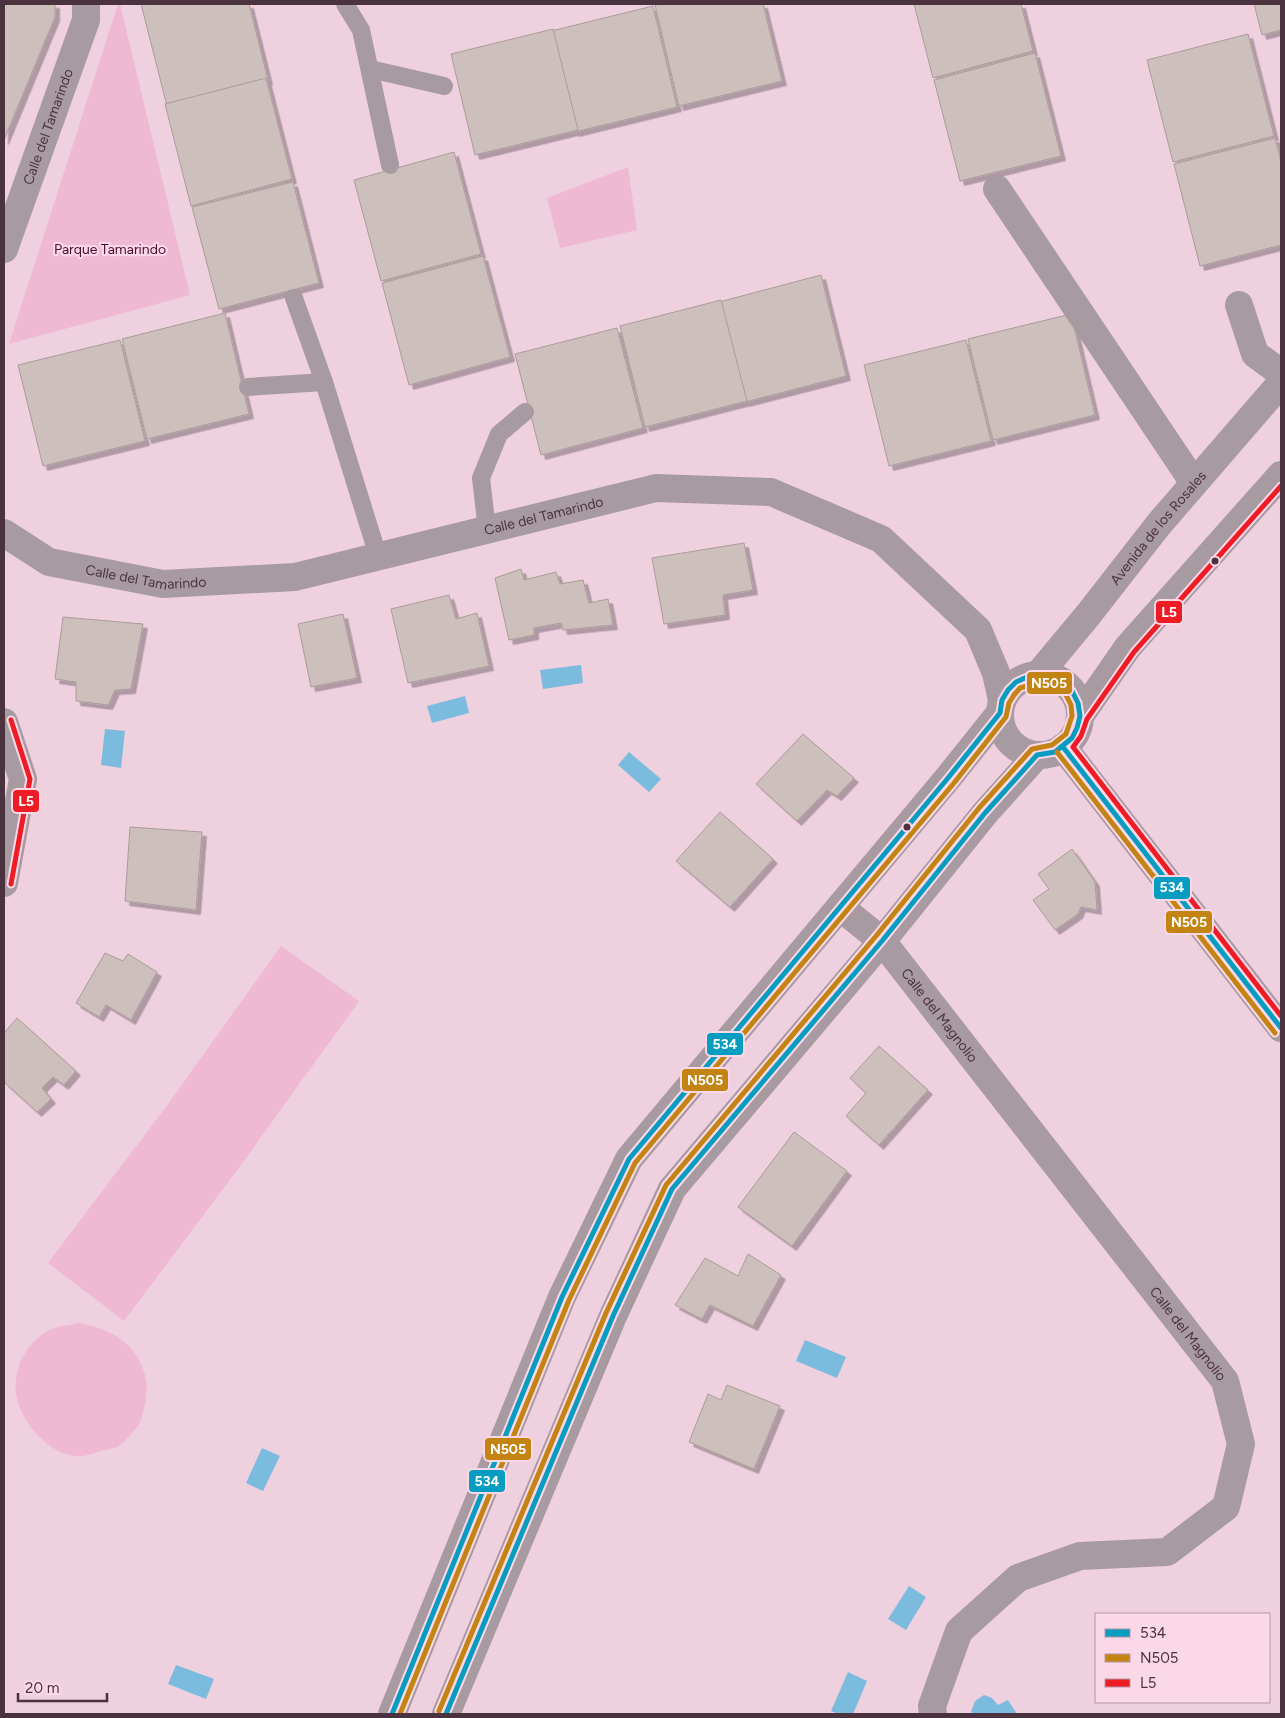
<svg xmlns="http://www.w3.org/2000/svg" width="1285" height="1718" font-family="Figtree,sans-serif">
	<defs>
		<filter id="shadow"><feDropShadow dx="4.5" dy="4.5" stdDeviation="0" flood-color="#0004"/></filter>
	</defs>
	<rect width="100%" height="100%" fill="#efd0df"/>
	<g fill="#efb8d3">
		<polygon points="118,4 120,4 190,295 9,344"/>
		<polygon points="628,167 637,230 560,248 547,198"/>
		<polygon points="281,946 359,1001 244,1161 124,1321 48,1263 168,1104"/>
		<path d="M 79,1323 C 86,1325 94,1326 101,1329 C 132,1339 153,1371 145,1402 C 144,1410 142,1420 137,1427 C 131,1434 124,1444 115,1448 C 110,1449 105,1450 100,1451 C 93,1454 83,1457 75,1456 C 47,1453 19,1420 16,1393 C 13,1368 27,1342 49,1330 C 58,1326 70,1325 79,1323 Z"/>
	</g>
	<g fill="#7bbbdd">
		<polygon points="581,665 583,683 543,689 540,670"/>
		<polygon points="465,696 469,713 432,723 427,706"/>
		<polygon points="105,729 125,731 121,768 101,765"/>
		<polygon points="629,752 661,779 649,792 618,765"/>
		<polygon points="805,1340 846,1357 837,1378 796,1361"/>
		<polygon points="262,1448 280,1456 263,1491 246,1483"/>
		<polygon points="909,1586 926,1597 906,1630 888,1619"/>
		<polygon points="176,1665 214,1679 206,1699 168,1684"/>
		<polygon points="848,1672 867,1681 853,1714 838,1714 831,1711"/>
		<polygon points="984,1695 992,1698 998,1705 1008,1700 1017,1714 973,1714 971,1712 975,1701"/>
	</g>
	<g fill="#cdbfbb" stroke="#aa9c99" filter="url(#shadow)">
		<polygon points="4,4 55,4 55,17 4,140"/>
		<polygon points="141,4 249,4 268,80 167,106"/>
		<polygon points="659,4 763,4 782,81 679,106 655,5"/>
		<polygon points="914,4 1021,4 1033,51 933,78"/>
		<polygon points="1254,4 1281,4 1281,30 1262,35"/>
		<polygon points="653,6 677,107 575,132 551,31"/>
		<polygon points="553,29 578,130 475,155 451,54"/>
		<polygon points="1248,34 1274,136 1173,162 1147,60"/>
		<polygon points="1035,53 1061,156 960,181 934,80"/>
		<polygon points="266,78 292,179 191,206 165,104"/>
		<polygon points="1275,138 1281,162 1281,245 1200,266 1174,164"/>
		<polygon points="454,152 481,254 381,281 354,180"/>
		<polygon points="293,182 319,283 219,309 192,207"/>
		<polygon points="483,256 510,357 409,385 382,283"/>
		<polygon points="821,275 846,376 745,402 719,302"/>
		<polygon points="721,300 747,401 645,427 620,326"/>
		<polygon points="225,313 249,414 147,439 122,339"/>
		<polygon points="1071,314 1095,415 993,440 968,339"/>
		<polygon points="617,328 643,428 541,455 515,354"/>
		<polygon points="120,340 145,441 43,466 18,365"/>
		<polygon points="966,340 991,441 889,466 864,365"/>
		<polygon points="744,543 753,590 723,595 725,615 664,624 652,558"/>
		<polygon points="521,569 524,580 556,572 560,584 583,580 589,603 608,599 613,625 563,630 561,623 534,628 534,635 509,640 495,578"/>
		<polygon points="449,595 456,619 477,613 489,666 408,683 391,609"/>
		<polygon points="343,614 357,678 311,687 298,624"/>
		<polygon points="63,617 143,624 131,689 115,690 108,705 76,701 76,682 55,679"/>
		<polygon points="803,734 854,778 837,796 827,790 797,821 756,784"/>
		<polygon points="720,812 773,859 730,907 676,861"/>
		<polygon points="130,827 202,832 196,910 125,901"/>
		<polygon points="1072,849 1095,882 1097,910 1081,907 1078,914 1055,930 1033,900 1049,889 1038,874"/>
		<polygon points="105,953 123,961 128,954 157,972 131,1020 106,1005 99,1017 76,1003"/>
		<polygon points="17,1018 76,1071 64,1085 53,1077 42,1088 51,1099 37,1112 4,1082 4,1033"/>
		<polygon points="879,1046 928,1090 879,1145 846,1116 866,1093 850,1078"/>
		<polygon points="794,1132 847,1171 792,1246 738,1207"/>
		<polygon points="748,1254 781,1275 753,1326 710,1305 702,1319 675,1305 705,1258 738,1276"/>
		<polygon points="727,1385 780,1406 754,1469 689,1442 708,1394 721,1400"/>
	</g>
	<g fill="none" stroke-linecap="round" stroke-linejoin="round">
		<g stroke="#a89aa1" stroke-width="18">
			<polyline points="345,4 361,30 390,165"/>
			<polyline points="370,69 444,86"/>
			<polyline points="294,298 324,382 378,556"/>
			<polyline points="248,387 324,382"/>
			<polyline points="487,530 481,478 499,434 525,412"/>
		</g>
		<g stroke="#a89aa1" stroke-width="28">
			<polyline points="997,189 1194,483"/>
			<path id="s1" d="M 4,249 L 86,20 L 86,4"/>
			<polyline points="1239,305 1255,354 1281,373"/>
			<path id="s2" d="M 4,533 L 49,562 L 163,584 L 295,577 L 656,488 L 771,492 L 881,539 L 978,630 L 996,673 L 1002,700"/>
			<path id="s3" d="M 1038,675 L 1088,615 L 1159,524 L 1281,383"/>
			<circle cx="1040" cy="715" r="40"/>
			<polyline points="1080,716 1128,647 1281,475"/>
			<polyline points="4,722 23,779 4,883"/>
			<polyline points="1063,747 1281,1028"/>
			<path id="s4" d="M 840,907 L 882,941 L 1225,1381 L 1241,1444 L 1226,1507 L 1167,1552 L 1080,1556 L 1018,1578 L 959,1631 L 932,1706 L 933,1714"/>
			<polyline points="392,1714 562,1297 629,1159 948,778 1000,713"/>
			<polyline points="446,1714 613,1316 672,1189 882,941 985,813 1037,755"/>
		</g>
		<g stroke="#fbd8e8" stroke-width="9">
			<g id="bus-1">
				<polyline points="1063,747 1281,1028"/>
				<polyline points="392,1714 562,1297 629,1159 948,778 1000,713 1002,700 1008,690 1016,682 1027,677 1038,675 1051,676 1063,682 1072,691 1078,703 1080,716 1077,728 1072,738 1055,752 1037,755 985,813 882,941 672,1189 613,1316 446,1714"/>
			</g>
		</g>
		<g stroke="#fbd8e8" stroke-width="9">
			<g id="bus-2">
				<polyline points="1057,752 1275,1033"/>
				<polyline points="400,1714 569,1300 635,1163 954,783 1006,717 1009,703 1014,695 1020,688 1038,683 1049,683 1059,688 1066,695 1071,705 1072,716 1066,734 1052,745 1032,749 979,808 876,936 666,1185 606,1313 439,1711"/>
			</g>
		</g>
		<g stroke="#fbd8e8" stroke-width="9">
			<g id="bus-3">
				<polyline points="1281,486 1134,652 1087,719 1081,736 1073,747 1281,1016"/>
				<polyline points="11,720 30,779 11,884"/>
			</g>
		</g>
		<use href="#bus-1" stroke="#079dc0" stroke-width="5"/>
		<use href="#bus-2" stroke="#c38413" stroke-width="5"/>
		<use href="#bus-3" stroke="#ee1c25" stroke-width="5"/>
	</g>
	<g fill="#4a333f" stroke="#fbd8e8" stroke-width="2">
		<circle cx="1215" cy="561" r="4.5"/>
		<circle cx="907" cy="827" r="4.5"/>
	</g>
	<g text-anchor="middle" dominant-baseline="central" stroke-width="4.5" stroke-linejoin="round" paint-order="stroke">
		<g font-size="14" fill="#4a333f" stroke="#fbd8e8">
			<text stroke="none"><textPath href="#s1" startOffset="130">Calle del Tamarindo</textPath></text>
			<text stroke="none"><textPath href="#s2" startOffset="558">Calle del Tamarindo</textPath></text>
			<text stroke="none"><textPath href="#s3" startOffset="190">Avenida de los Rosales</textPath></text>
			<text stroke="none"><textPath href="#s2" startOffset="152">Calle del Tamarindo</textPath></text>
			<text stroke="none"><textPath href="#s4" startOffset="148">Calle del Magnolio</textPath></text>
			<text stroke="none"><textPath href="#s4" startOffset="552">Calle del Magnolio</textPath></text>
		</g>
		<g font-size="14" fill="#4b0b32" stroke="#fbd8e8">
			<text x="110" y="249">Parque Tamarindo</text>
		</g>
	</g>
	<g stroke="#fbd8e8" stroke-width="2">
		<rect x="1155" y="600" width="28" height="24" rx="5" fill="#ee1c25"/>
		<rect x="1026" y="671" width="47" height="24" rx="5" fill="#c38413"/>
		<rect x="12" y="789" width="28" height="24" rx="5" fill="#ee1c25"/>
		<rect x="1153" y="876" width="38" height="24" rx="5" fill="#079dc0"/>
		<rect x="1165" y="910" width="48" height="24" rx="5" fill="#c38413"/>
		<rect x="706" y="1032" width="38" height="24" rx="5" fill="#079dc0"/>
		<rect x="681" y="1068" width="48" height="24" rx="5" fill="#c38413"/>
		<rect x="484" y="1437" width="48" height="24" rx="5" fill="#c38413"/>
		<rect x="468" y="1469" width="38" height="24" rx="5" fill="#079dc0"/>
	</g>
	<g font-size="14" text-anchor="middle" font-weight="bold" fill="#fff">
		<text x="1169" y="617">L5</text>
		<text x="1049" y="688">N505</text>
		<text x="26" y="806">L5</text>
		<text x="1172" y="892">534</text>
		<text x="1189" y="927">N505</text>
		<text x="725" y="1049">534</text>
		<text x="705" y="1085">N505</text>
		<text x="508" y="1454">N505</text>
		<text x="487" y="1486">534</text>
	</g>
	<rect width="1285" height="1718" fill="none" stroke="#4a333f" stroke-width="10"/>
	<rect x="1095" y="1613" width="175" height="90" fill="#fbd8e8" stroke="#b496a4"/>
	<rect x="1105" y="1629" width="25" height="8" fill="#079dc0" stroke="#b496a4"/>
	<text x="1140" y="1638" font-size="15" fill="#4a333f">534</text>
	<rect x="1105" y="1654" width="25" height="8" fill="#c38413" stroke="#b496a4"/>
	<text x="1140" y="1663" font-size="15" fill="#4a333f">N505</text>
	<rect x="1105" y="1679" width="25" height="8" fill="#ee1c25" stroke="#b496a4"/>
	<text x="1140" y="1688" font-size="15" fill="#4a333f">L5</text>
	<path d="M18 1693v8h89v-8" fill="none" stroke="#4a333f" stroke-width="2.5"/>
	<text x="25" y="1693" font-size="15" fill="#4a333f" stroke="#fbd8e8" stroke-width="4" paint-order="stroke">20 m</text>
</svg>
